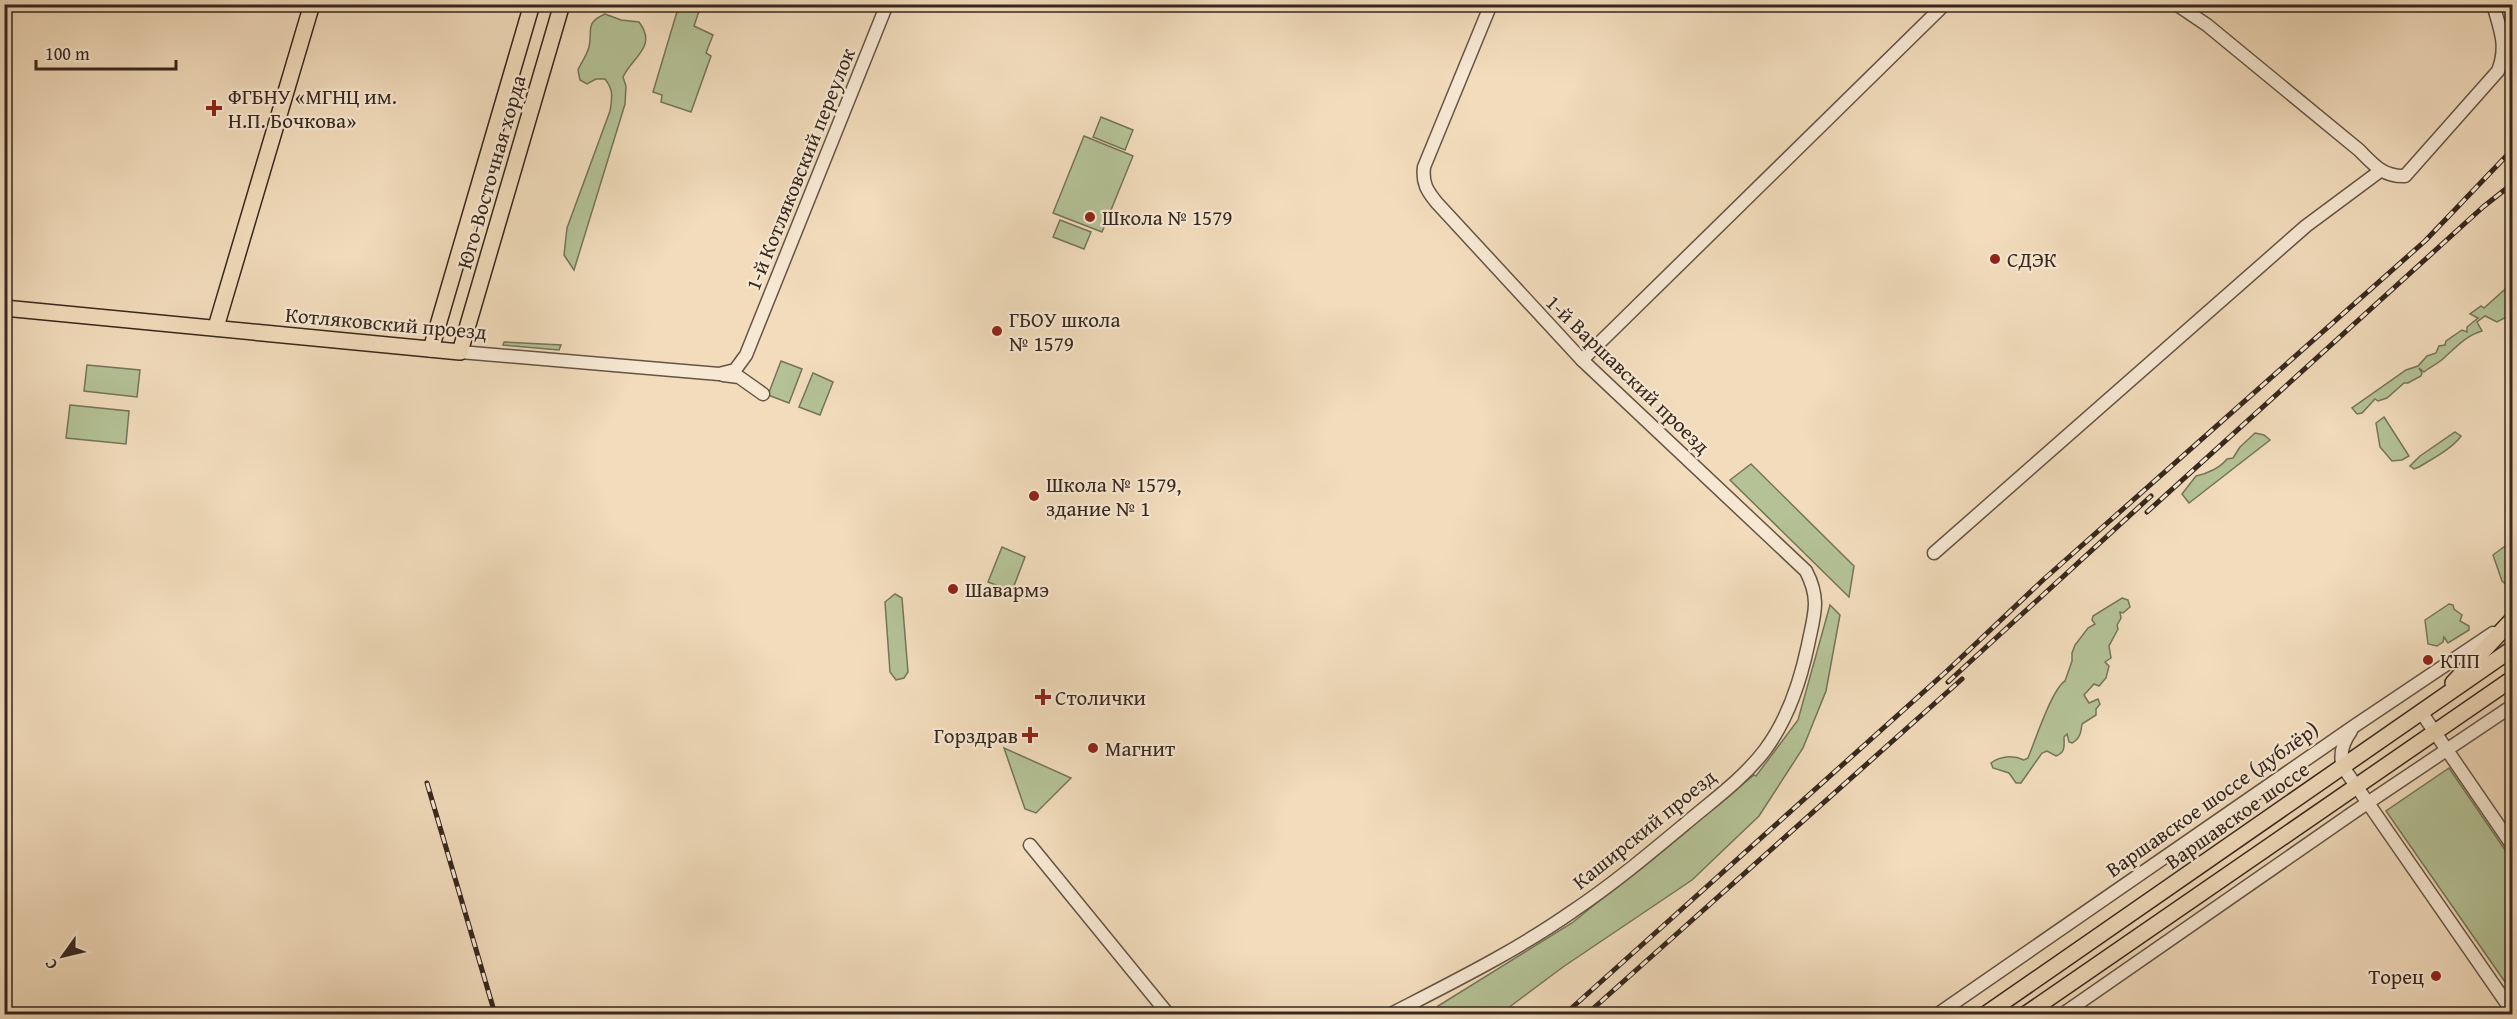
<svg xmlns="http://www.w3.org/2000/svg" width="2517" height="1019" font-family="'Gentium Book Plus',serif">
	<rect width="100%" height="100%" fill="#f2dcbc"/>
	<filter id="stains"><feTurbulence type="fractalNoise" baseFrequency=".00333" numOctaves="4"/><feColorMatrix values="0 0 0 0 .2 0 0 0 0 .09 0 0 0 0 .02 0 0 0 .5 -.17"/></filter>
	<radialGradient id="worn" r=".72"><stop offset=".6" stop-color="#630" stop-opacity="0"/><stop offset="1" stop-color="#630" stop-opacity=".3"/></radialGradient>
	<g fill="#b4c296" stroke="#75745a" stroke-width="1.5">
		<polygon points="679,5 701,5 694,26 713,35 706,53 711,56 691,112 661,102 662,95 653,92"/>
		<path d="M 605,14 L 621,20 L 639,22 C 658,47 632,57 623,77 L 626,86 L 625,104 L 574,270 L 564,255 L 567,228 L 610,111 C 612,98 614,90 605,79 L 596,79 L 587,84 L 580,80 L 578,70 C 581,63 587,55 589,47 C 593,31 584,23 605,14 Z"/>
		<polygon points="1101,117 1133,130 1125,150 1093,137"/>
		<polygon points="1084,136 1133,156 1102,232 1053,213"/>
		<polygon points="1060,220 1091,232 1084,249 1053,237"/>
		<path d="M 2512,283 L 2512,314 L 2497,322 L 2485,316 L 2477,322 L 2482,331 C 2467,335 2456,347 2444,358 C 2439,363 2430,367 2424,372 L 2419,368 L 2422,373 L 2421,376 L 2408,383 L 2404,383 L 2387,398 L 2378,401 L 2375,399 L 2362,413 L 2357,414 L 2352,408 L 2406,370 L 2418,366 L 2427,356 L 2436,353 L 2439,346 L 2445,345 L 2446,341 L 2462,330 L 2467,332 L 2467,327 L 2478,318 L 2470,314 L 2481,306 L 2484,308 Z"/>
		<polygon points="504,342 561,345 559,350 503,345"/>
		<polygon points="781,361 802,369 789,403 768,395"/>
		<polygon points="87,365 140,370 137,397 84,391"/>
		<polygon points="813,373 833,382 820,415 799,407"/>
		<polygon points="70,405 129,411 126,444 66,438"/>
		<polygon points="2384,417 2409,456 2402,460 2392,461 2380,447 2376,423"/>
		<path d="M 2455,432 L 2461,436 C 2453,448 2432,459 2419,467 L 2414,469 L 2410,466 L 2420,456 Z"/>
		<path d="M 2255,433 L 2264,435 L 2270,440 L 2189,503 L 2182,494 L 2196,476 C 2207,474 2221,467 2227,459 L 2233,458 L 2240,447 Z"/>
		<polygon points="1751,464 1854,566 1849,597 1730,480"/>
		<polygon points="2512,541 2512,590 2502,581 2493,555"/>
		<polygon points="1002,547 1025,557 1012,591 988,582"/>
		<polygon points="895,594 902,598 908,672 904,678 896,680 890,672 885,602"/>
		<path d="M 2122,598 L 2128,600 L 2130,607 L 2123,613 L 2120,612 L 2121,618 L 2117,625 L 2118,629 L 2109,646 L 2111,658 L 2105,662 L 2109,666 L 2106,678 L 2099,686 L 2094,684 L 2084,695 L 2089,703 L 2098,699 L 2100,704 L 2096,709 L 2096,715 L 2082,724 C 2081,732 2080,739 2072,743 L 2069,742 L 2067,734 L 2064,737 C 2064,746 2066,752 2056,756 L 2047,751 L 2042,753 L 2021,783 L 2016,783 L 2009,773 L 1993,768 L 1991,763 C 2000,756 2013,755 2024,760 L 2028,758 C 2035,741 2052,689 2065,681 L 2072,661 L 2072,653 L 2075,645 L 2088,628 L 2095,624 L 2092,620 L 2093,616 Z"/>
		<polygon points="2449,604 2453,605 2454,609 2462,615 2460,621 2469,626 2469,630 2448,643 2444,637 2443,642 2437,646 2428,644 2425,620"/>
		<polygon points="1830,605 1840,615 1826,691 1803,748 1759,816 1692,880 1563,967 1500,1014 1444,1014 1438,1006 1572,923 1754,775 1756,776 1798,720"/>
		<polygon points="1004,748 1071,778 1036,813 1025,809"/>
		<polygon points="2449,768 2512,860 2512,992 2386,811"/>
	</g>
	<g fill="none" stroke-linecap="round" stroke-linejoin="round">
		<g stroke="#655445" stroke-width="15">
			<g id="minor">
				<path d="M 2176,4 L 2207,25 L 2359,150 C 2373,164 2383,177 2405,176 L 2498,71 C 2508,45 2500,30 2493,4"/>
				<polyline points="460,352 719,374 735,370 746,355 887,4"/>
				<polyline points="1582,360 1945,4"/>
				<polyline points="723,375 739,377 763,394"/>
				<polyline points="1934,553 2306,226 2380,171"/>
				<polyline points="2421,712 2512,845"/>
				<path d="M 2351,731 C 2343,742 2339,754 2343,767 L 2512,1011"/>
				<polyline points="1030,845 1168,1014"/>
				<path d="M 1391,1014 C 1453,982 1516,951 1573,911 C 1612,885 1649,854 1685,824 C 1712,801 1743,779 1765,750 C 1788,719 1800,683 1808,645 C 1814,615 1821,600 1806,571 L 1582,360 L 1437,203 C 1427,191 1422,183 1424,167 L 1491,4"/>
				<polyline points="1938,1014 2353,727 2493,633"/>
				<polyline points="2063,1014 2354,812 2512,706"/>
			</g>
		</g>
		<g stroke="#36271d" stroke-width="18">
			<g id="major">
				<polyline points="4,308 460,352 562,4"/>
				<polyline points="216,327 312,4"/>
				<polyline points="431,349 532,4"/>
				<polyline points="2453,683 2512,620"/>
				<polyline points="1986,1014 2512,649"/>
				<polyline points="2026,1014 2512,679"/>
			</g>
		</g>
		<use href="#minor" stroke="#f7e8d3" stroke-width="12"/>
		<use href="#major" stroke="#f2dcbc" stroke-width="15"/>
		<g stroke="#36271d" stroke-width="5">
			<g id="rail">
				<polyline points="2147,512 2483,207 2512,184"/>
				<polyline points="1948,682 2151,496"/>
				<polyline points="427,783 495,1014"/>
				<polyline points="1565,1014 1948,670 2043,580 2425,241 2512,150"/>
				<polyline points="1587,1014 1962,679"/>
			</g>
		</g>
		<use href="#rail" stroke="#f7e8d3" stroke-width="3" stroke-dasharray="9" stroke-linecap="butt"/>
	</g>
	<g fill="#8f2418" stroke="#f7e8d3" stroke-width="2">
		<path d="M211 99h6v6h6v6h-6v6h-6v-6h-6v-6h6z"/>
		<circle cx="1090" cy="217" r="6"/>
		<circle cx="1995" cy="259" r="6"/>
		<circle cx="997" cy="331" r="6"/>
		<circle cx="1034" cy="496" r="6"/>
		<circle cx="953" cy="589" r="6"/>
		<circle cx="2428" cy="660" r="6"/>
		<path d="M1040 688h6v6h6v6h-6v6h-6v-6h-6v-6h6z"/>
		<path d="M1027 726h6v6h6v6h-6v6h-6v-6h-6v-6h6z"/>
		<circle cx="1093" cy="748" r="6"/>
		<circle cx="2436" cy="976" r="6"/>
	</g>
	<g text-anchor="middle" dominant-baseline="central" stroke-width="4.5" stroke-linejoin="round" paint-order="stroke">
		<g font-size="21" fill="#36271d" stroke="#f7e8d3" text-anchor="start">
			<text x="228" y="96">ФГБНУ «МГНЦ им.<tspan x="228" dy="24">Н.П. Бочкова»</tspan></text>
			<text x="1102" y="217">Школа № 1579</text>
			<text x="2007" y="259">СДЭК</text>
			<text x="1009" y="319">ГБОУ школа<tspan x="1009" dy="24">№ 1579</tspan></text>
			<text x="1046" y="484">Школа № 1579,<tspan x="1046" dy="24">здание № 1</tspan></text>
			<text x="965" y="589">Шавармэ</text>
			<text x="2440" y="660">КПП</text>
			<text x="1055" y="697">Столички</text>
			<text x="1018" y="735" text-anchor="end">Горздрав</text>
			<text x="1105" y="748">Магнит</text>
			<text x="2424" y="976" text-anchor="end">Торец</text>
		</g>
		<g font-size="21" fill="#36271d" stroke="#f7e8d3">
			<text transform="translate(800 169) rotate(-68)">1-й Котляковский переулок</text>
			<text transform="translate(491 172) rotate(-74)">Юго-Восточная хорда</text>
			<text transform="translate(386 323) rotate(5)">Котляковский проезд</text>
			<text transform="translate(1628 374) rotate(44)">1-й Варшавский проезд</text>
			<text transform="translate(2212 799) rotate(-35)">Варшавское шоссе (дублёр)</text>
			<text transform="translate(2237 815) rotate(-35)">Варшавское шоссе</text>
			<text transform="translate(1644 829) rotate(-39)">Каширский проезд</text>
		</g>
	</g>
	<rect width="2517" height="1019" fill="none" stroke="#f2dcbc" stroke-width="24"/>
	<rect x="6" y="6" width="2505" height="1007" fill="none" stroke="#36271d" stroke-width="3"/>
	<rect x="12" y="12" width="2493" height="995" fill="none" stroke="#36271d" stroke-width="1.5"/>
	<g transform="translate(63 956) rotate(236)" stroke="#f7e8d3" stroke-width="4.5" paint-order="stroke">
	<path d="M0-4.5L10 22L0 15L-10 22Z" fill="#36271d"/>
	<text y="-9" font-size="16" font-weight="bold" text-anchor="middle" fill="#36271d">С</text>
	</g>
	<path d="M36 60v9h140v-9" fill="none" stroke="#36271d" stroke-width="3"/>
	<text x="45" y="60" font-size="18" fill="#36271d" stroke="#f7e8d3" stroke-width="4.5" paint-order="stroke">100 m</text>
	<rect width="100%" height="100%" filter="url(#stains)"/>
	<rect width="100%" height="100%" fill="url(#worn)"/>
</svg>
